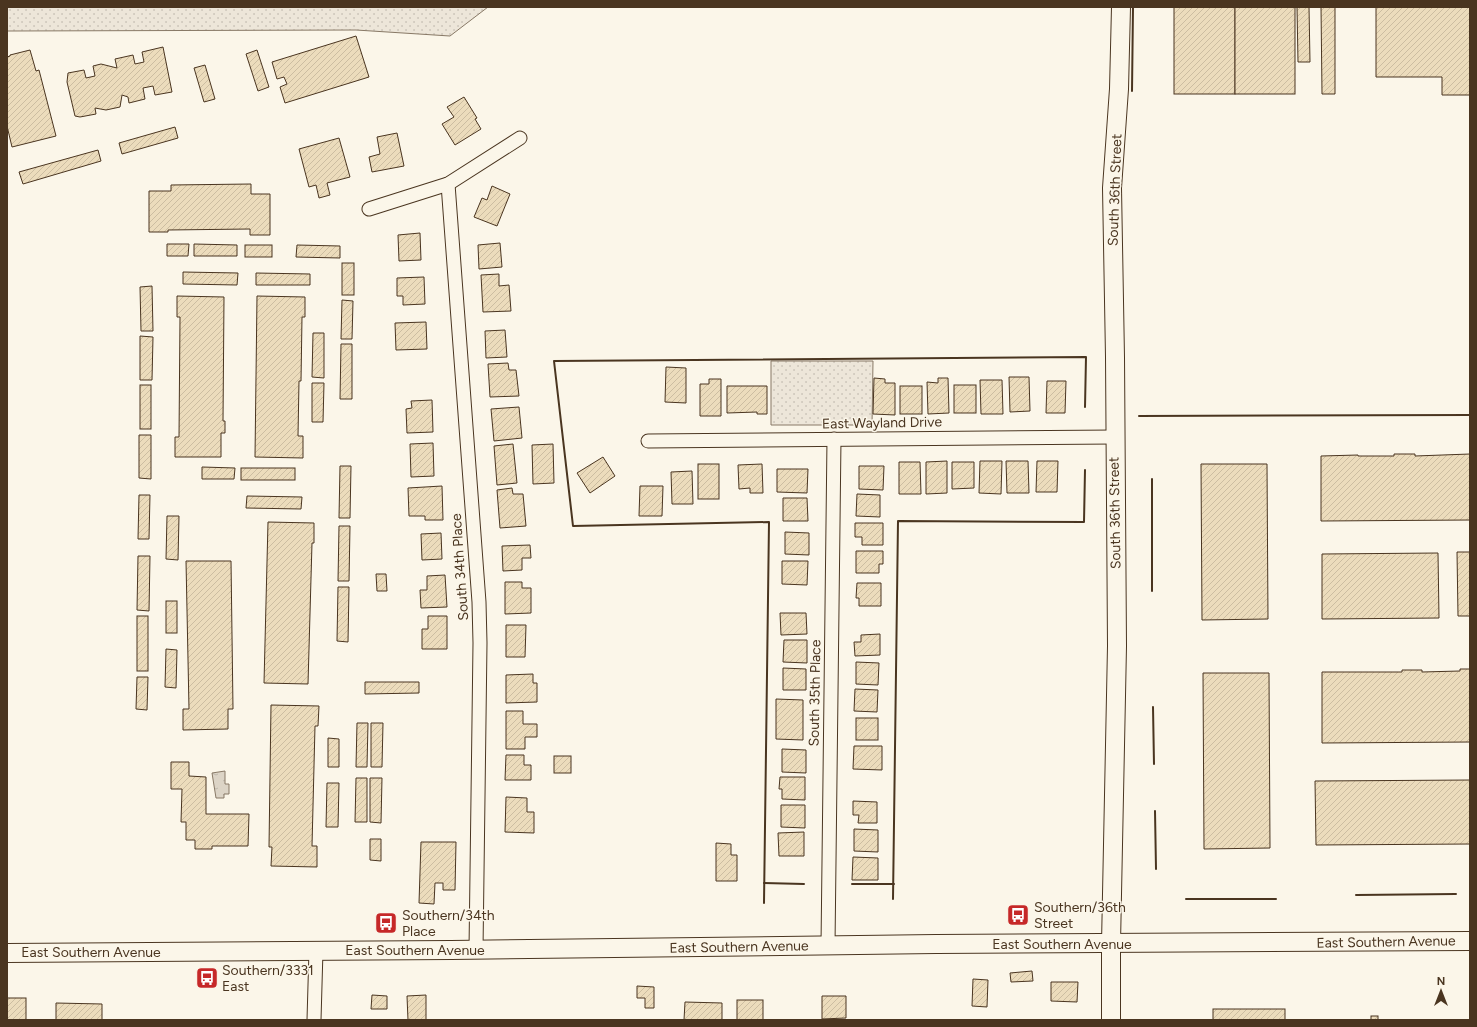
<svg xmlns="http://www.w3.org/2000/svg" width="1477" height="1027" font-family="Figtree,sans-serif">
	<defs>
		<pattern id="park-dots" width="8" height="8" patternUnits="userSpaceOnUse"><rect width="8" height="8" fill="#ede6d9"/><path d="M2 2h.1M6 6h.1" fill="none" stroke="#cdc6ba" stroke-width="1.8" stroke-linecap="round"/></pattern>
		<pattern id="water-ripples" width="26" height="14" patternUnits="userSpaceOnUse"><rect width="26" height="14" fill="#dcd4c6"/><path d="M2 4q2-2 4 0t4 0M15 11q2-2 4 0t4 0" fill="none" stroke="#beb7aa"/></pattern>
		<pattern id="building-hatch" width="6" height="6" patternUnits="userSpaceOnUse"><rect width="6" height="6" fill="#ecdcbc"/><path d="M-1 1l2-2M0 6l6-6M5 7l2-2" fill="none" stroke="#ccbda1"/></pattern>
	</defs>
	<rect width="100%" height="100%" fill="#fbf6e9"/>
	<g fill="url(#park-dots)" stroke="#887966">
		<polygon points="7,7 488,7 450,36 356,30 7,31"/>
		<polygon points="771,361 873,361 872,425 771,425"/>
	</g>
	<polygon fill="url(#water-ripples)" stroke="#887966" points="225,771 225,784 229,784 229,794 224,794 224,798 216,798 212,773"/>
	<g fill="url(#building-hatch)" stroke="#4a3520">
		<rect x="1174" y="7" width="61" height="87"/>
		<rect x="1235" y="7" width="60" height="87"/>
		<polygon points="1297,7 1309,7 1310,62 1298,62"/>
		<polygon points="1321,7 1335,7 1335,94 1322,94"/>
		<polygon points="1376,7 1470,7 1470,95 1442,95 1442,77 1376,77"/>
		<polygon points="356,36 369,77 285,103 280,87 287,84 284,77 277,79 272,62"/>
		<polygon points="163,47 172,92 155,95 153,86 143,88 145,99 129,103 128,97 122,95 120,107 106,110 95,108 96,114 80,117 75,116 67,82 68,73 84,70 86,78 95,76 93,66 101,64 117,68 115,59 133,55 135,64 144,62 142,52"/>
		<polygon points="30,50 36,71 39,70 56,136 12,147 7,126 7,57 10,56 10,55"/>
		<polygon points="257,50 269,87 258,91 246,54"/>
		<polygon points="205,65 215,99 204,102 194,68"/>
		<polygon points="464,97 477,118 475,119 481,129 455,145 442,124 454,117 447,107"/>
		<polygon points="175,127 178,138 122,154 119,143"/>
		<polygon points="397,133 404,166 372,172 369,157 380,154 377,137"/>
		<polygon points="339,138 350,177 327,183 330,195 319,198 316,185 309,187 299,149"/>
		<polygon points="98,150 101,161 23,184 19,172"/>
		<polygon points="251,184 251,194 270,194 270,235 250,235 250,229 168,230 168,232 149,232 149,191 171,191 171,185"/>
		<polygon points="492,186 510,194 497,226 474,217 482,198 487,200"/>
		<polygon points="420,233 421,260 399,261 398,235"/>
		<polygon points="500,243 502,267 479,269 478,245"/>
		<polygon points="167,244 189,244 188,256 167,256"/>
		<polygon points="194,244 237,245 237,256 194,256"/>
		<rect x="245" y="245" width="27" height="12"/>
		<polygon points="297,245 340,246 340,258 296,257"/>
		<rect x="342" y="263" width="12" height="32"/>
		<polygon points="183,272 238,273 237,285 183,284"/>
		<polygon points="256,273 310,274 310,285 256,285"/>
		<polygon points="499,274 499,286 509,285 511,311 483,312 481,275"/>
		<polygon points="424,277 425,304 403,305 403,296 397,296 397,278"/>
		<polygon points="152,286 153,331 141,331 140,287"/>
		<polygon points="177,296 224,297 223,421 225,421 225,433 221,433 221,457 175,457 175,437 179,437 180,317 177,317"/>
		<polygon points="257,296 305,297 305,317 302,317 301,381 299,381 298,436 303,436 303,458 255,457"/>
		<polygon points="342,300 353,301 352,339 341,339"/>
		<polygon points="426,322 427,349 396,350 395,323"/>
		<polygon points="505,330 507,357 486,358 485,331"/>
		<polygon points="313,333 324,333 324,378 312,377"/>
		<polygon points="140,336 153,337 152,380 140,380"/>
		<polygon points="341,344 352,344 352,399 340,399"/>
		<polygon points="508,363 509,370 516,370 519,396 490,397 488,364"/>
		<polygon points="666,367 686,368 686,403 665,402"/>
		<polygon points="1009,377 1029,377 1030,411 1010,412"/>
		<polygon points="874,378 885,379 885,383 895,383 895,415 873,414"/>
		<polygon points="938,378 948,378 949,413 928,414 927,382 938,383"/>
		<polygon points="709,379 721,379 721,416 700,416 700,384 709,384"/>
		<polygon points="980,380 1002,380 1003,414 981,414"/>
		<polygon points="1047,381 1066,381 1065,413 1046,413"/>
		<polygon points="312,383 324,383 323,422 312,422"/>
		<rect x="140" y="385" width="11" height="44"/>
		<rect x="954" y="385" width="22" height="28"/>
		<polygon points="727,386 767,386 767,414 757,414 757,412 727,413"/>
		<rect x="900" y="386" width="22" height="28"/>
		<polygon points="432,400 433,432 407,433 406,409 412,408 411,401"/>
		<polygon points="519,407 522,438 494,441 491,409"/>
		<polygon points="139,435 151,435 151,479 139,478"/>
		<polygon points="433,443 434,476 411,477 410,444"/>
		<polygon points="513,444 517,483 497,485 494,446"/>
		<polygon points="553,444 554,483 533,484 532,445"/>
		<polygon points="1394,454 1415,454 1415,456 1470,454 1470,520 1321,521 1321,456 1358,455 1358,456 1394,456"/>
		<polygon points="603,457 615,476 590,493 577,473"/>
		<polygon points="947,461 947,493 926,494 926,462"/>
		<polygon points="980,461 1002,461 1001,494 979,493"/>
		<polygon points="1006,461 1028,461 1029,493 1007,493"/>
		<polygon points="1037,461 1058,461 1057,492 1036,492"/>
		<polygon points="899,462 920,462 921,494 899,494"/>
		<polygon points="952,462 974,462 974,488 952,489"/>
		<rect x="698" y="464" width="21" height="35"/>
		<polygon points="762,464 763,493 750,493 750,488 739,489 738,465"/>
		<polygon points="1201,464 1267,464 1268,619 1202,620"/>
		<polygon points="340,466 351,466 350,518 339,518"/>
		<polygon points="859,466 884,466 883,490 859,489"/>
		<polygon points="202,467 235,468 234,479 202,479"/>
		<rect x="241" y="468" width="54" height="12"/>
		<polygon points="777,469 808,469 807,493 777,492"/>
		<polygon points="692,471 693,504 672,504 671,472"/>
		<polygon points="442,486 443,520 425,520 425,516 409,516 408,488"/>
		<polygon points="640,486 663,486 662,516 639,516"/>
		<polygon points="512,488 513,494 523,494 526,526 500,528 497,490"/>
		<polygon points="857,494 880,495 880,517 856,516"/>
		<polygon points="139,495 150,495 149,539 138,539"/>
		<polygon points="247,496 302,497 301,509 246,508"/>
		<polygon points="783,498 807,498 808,521 783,521"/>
		<polygon points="167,516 179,516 178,560 166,559"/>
		<polygon points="268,522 314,523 314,543 312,543 308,684 264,683"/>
		<polygon points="855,523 883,523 883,545 862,545 862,537 855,537"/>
		<polygon points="339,526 350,526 349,581 338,581"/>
		<polygon points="785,532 809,533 809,555 785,554"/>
		<polygon points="441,533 442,559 422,560 421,534"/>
		<polygon points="530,545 531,558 522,558 522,570 503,571 502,546"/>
		<polygon points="856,551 883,551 883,564 879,564 879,573 856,573"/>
		<polygon points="1457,552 1470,552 1470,616 1458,616"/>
		<polygon points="1438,553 1439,618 1322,619 1322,554"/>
		<polygon points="138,556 150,556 149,611 137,610"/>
		<polygon points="186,561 231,561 233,709 228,709 228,729 183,730 183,709 189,709"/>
		<polygon points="782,561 808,561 807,585 782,584"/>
		<polygon points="376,574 386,574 387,591 377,591"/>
		<polygon points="445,575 447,607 421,608 420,590 427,590 427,576"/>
		<polygon points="505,582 522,582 522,588 531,588 531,613 505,614"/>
		<polygon points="857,583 881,583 881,606 859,606 859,598 856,598"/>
		<polygon points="338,587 349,587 348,642 337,641"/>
		<rect x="166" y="601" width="11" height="32"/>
		<polygon points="780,613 806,613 807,634 781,635"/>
		<rect x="137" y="616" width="11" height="55"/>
		<polygon points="428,616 447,616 447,649 422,649 422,629 428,629"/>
		<polygon points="506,625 526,625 525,657 506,657"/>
		<polygon points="880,634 880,655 855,656 854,642 861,642 861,635"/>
		<polygon points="784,640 807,640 807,663 783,662"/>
		<polygon points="166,649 177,650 176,688 165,687"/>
		<polygon points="856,662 879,663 878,685 856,684"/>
		<polygon points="783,668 806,669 806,690 783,690"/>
		<polygon points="1460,669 1470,669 1470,742 1322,743 1322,672 1402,672 1402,670 1422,670 1422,672 1460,671"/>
		<polygon points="1203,673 1269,673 1270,848 1204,849"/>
		<polygon points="533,674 533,683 537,683 537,702 506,703 506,675"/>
		<polygon points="137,677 148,677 147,710 136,709"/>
		<polygon points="365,682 419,682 419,693 365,694"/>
		<polygon points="855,689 878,690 877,712 854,711"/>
		<polygon points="776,699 803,700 803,740 776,739"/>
		<polygon points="271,705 319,706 318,726 315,726 312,846 317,846 317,867 271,866 272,847 269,847"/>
		<polygon points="506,711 523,711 523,724 537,724 537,737 525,737 525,749 506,749"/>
		<rect x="856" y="718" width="22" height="22"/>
		<polygon points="357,723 368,723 367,767 356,767"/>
		<polygon points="371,723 383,723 382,767 371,767"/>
		<polygon points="328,738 339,739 339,767 328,767"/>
		<polygon points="854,746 882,746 882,770 853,769"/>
		<polygon points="782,749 806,750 806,773 782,772"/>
		<polygon points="506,755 524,755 524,765 531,765 531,780 505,780"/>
		<rect x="554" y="756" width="17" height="17"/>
		<polygon points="171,762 189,762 189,776 206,777 206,814 249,814 248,846 212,846 212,849 195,849 195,840 186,840 186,822 181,822 182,789 171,789"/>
		<polygon points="780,777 805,777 805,800 782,799 782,789 779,789"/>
		<polygon points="356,778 367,778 367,822 355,822"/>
		<polygon points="370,778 382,778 381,823 370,822"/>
		<polygon points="1470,780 1470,844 1316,845 1315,781"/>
		<polygon points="327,783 339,783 338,827 326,827"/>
		<polygon points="506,797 527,798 527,812 534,812 534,833 505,832"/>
		<polygon points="853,801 877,802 877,823 858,823 859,815 853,815"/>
		<polygon points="781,805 805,805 805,828 781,827"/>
		<polygon points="854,829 878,830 878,852 854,851"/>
		<polygon points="804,832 804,856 779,856 778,833"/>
		<polygon points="370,839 381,839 381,861 370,860"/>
		<polygon points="421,842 456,842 455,890 443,890 443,883 435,883 434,904 419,903"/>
		<polygon points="716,843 731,844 731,855 737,855 737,881 716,881"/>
		<polygon points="853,857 878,858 878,880 852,880"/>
		<rect x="382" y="921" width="8" height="3"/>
		<polygon points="1032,971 1033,981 1011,982 1010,973"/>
		<rect x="204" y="976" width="7" height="3"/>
		<polygon points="973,979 988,980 987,1007 972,1006"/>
		<polygon points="1051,982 1078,982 1077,1002 1051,1001"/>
		<polygon points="637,986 654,987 654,1008 645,1008 645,998 637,998"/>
		<polygon points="372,995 387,996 387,1009 371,1009"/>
		<polygon points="426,995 426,1020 408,1020 407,996"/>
		<polygon points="822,996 846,996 846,1018 822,1019"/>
		<rect x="7" y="998" width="19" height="22"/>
		<rect x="737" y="1000" width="26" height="20"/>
		<polygon points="685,1002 722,1003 722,1020 684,1020"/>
		<polygon points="56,1003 102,1004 102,1020 56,1020"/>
		<rect x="1213" y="1009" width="72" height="11"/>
		<rect x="1371" y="1016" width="7" height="4"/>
	</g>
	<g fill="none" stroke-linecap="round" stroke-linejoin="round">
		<g stroke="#4a3520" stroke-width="15">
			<g id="street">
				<polyline points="448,184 479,602 480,643 476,950"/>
				<polyline points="369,209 448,184 520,138"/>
				<polyline points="648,441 1115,437"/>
				<polyline points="828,946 834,439"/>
				<polyline points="314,1020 316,950"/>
			</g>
		</g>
		<g stroke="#4a3520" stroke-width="20">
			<g id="secondary">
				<polyline points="7,953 451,950 936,944 1470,941"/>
				<polyline points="1111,1020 1111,944 1117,646 1115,357 1112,188 1119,89 1121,7"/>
			</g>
		</g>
		<use href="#street" stroke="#fbf6e9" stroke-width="13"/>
		<use href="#secondary" stroke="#fbf6e9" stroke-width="18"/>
		<g stroke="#4a3520" stroke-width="2">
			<polyline points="1132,91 1133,7"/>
			<polyline points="1139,416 1470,415"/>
			<polyline points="1152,479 1152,591"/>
			<polyline points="1153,707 1154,764"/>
			<polyline points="1155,811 1156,869"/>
			<polyline points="764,883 804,884"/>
			<polyline points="852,884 894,884"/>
			<polyline points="1356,895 1456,894"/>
			<polyline points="893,899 898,521 1084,522 1085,470"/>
			<polyline points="1186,899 1276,899"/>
			<polyline points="764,903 769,522 573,526 554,361 1086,357 1085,407"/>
		</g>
	</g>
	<defs>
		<g id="bus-square" transform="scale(1.15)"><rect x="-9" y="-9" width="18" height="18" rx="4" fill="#c62828" stroke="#fbf6e9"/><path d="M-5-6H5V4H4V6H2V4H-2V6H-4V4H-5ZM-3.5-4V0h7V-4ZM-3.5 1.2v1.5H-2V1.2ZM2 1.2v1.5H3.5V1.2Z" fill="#fff"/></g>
	</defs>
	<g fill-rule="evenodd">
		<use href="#bus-square" x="1018" y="915"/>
		<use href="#bus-square" x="386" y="923"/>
		<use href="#bus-square" x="207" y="978"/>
	</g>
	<g text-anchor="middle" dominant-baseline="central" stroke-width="3" stroke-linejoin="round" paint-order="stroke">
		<g font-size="14" fill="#4a3520" stroke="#fbf6e9">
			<text transform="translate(1115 190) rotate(-88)">South 36th Street</text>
			<text transform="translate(882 423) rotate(-1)">East Wayland Drive</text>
			<text transform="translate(1115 513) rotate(-91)">South 36th Street</text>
			<text transform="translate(460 567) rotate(-94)">South 34th Place</text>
			<text transform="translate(815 693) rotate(-89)">South 35th Place</text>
			<text transform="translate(1386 942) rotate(-1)">East Southern Avenue</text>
			<text x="1062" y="944">East Southern Avenue</text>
			<text transform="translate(739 947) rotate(-1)">East Southern Avenue</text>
			<text x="415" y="950">East Southern Avenue</text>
			<text x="91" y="952">East Southern Avenue</text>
		</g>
		<g font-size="14" fill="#4a3520" stroke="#fbf6e9" text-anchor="start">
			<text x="1034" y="907">Southern/36th<tspan x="1034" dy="16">Street</tspan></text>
			<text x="402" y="915">Southern/34th<tspan x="402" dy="16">Place</tspan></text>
			<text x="222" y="970">Southern/3331<tspan x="222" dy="16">East</tspan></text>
		</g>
	</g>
	<rect width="1477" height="1027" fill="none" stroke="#4a3520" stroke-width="16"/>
	<g transform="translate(1441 991)" stroke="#fbf6e9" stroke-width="3" paint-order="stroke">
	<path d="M0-3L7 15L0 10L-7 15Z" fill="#4a3520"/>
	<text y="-6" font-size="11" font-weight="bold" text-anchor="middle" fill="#4a3520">N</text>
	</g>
</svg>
